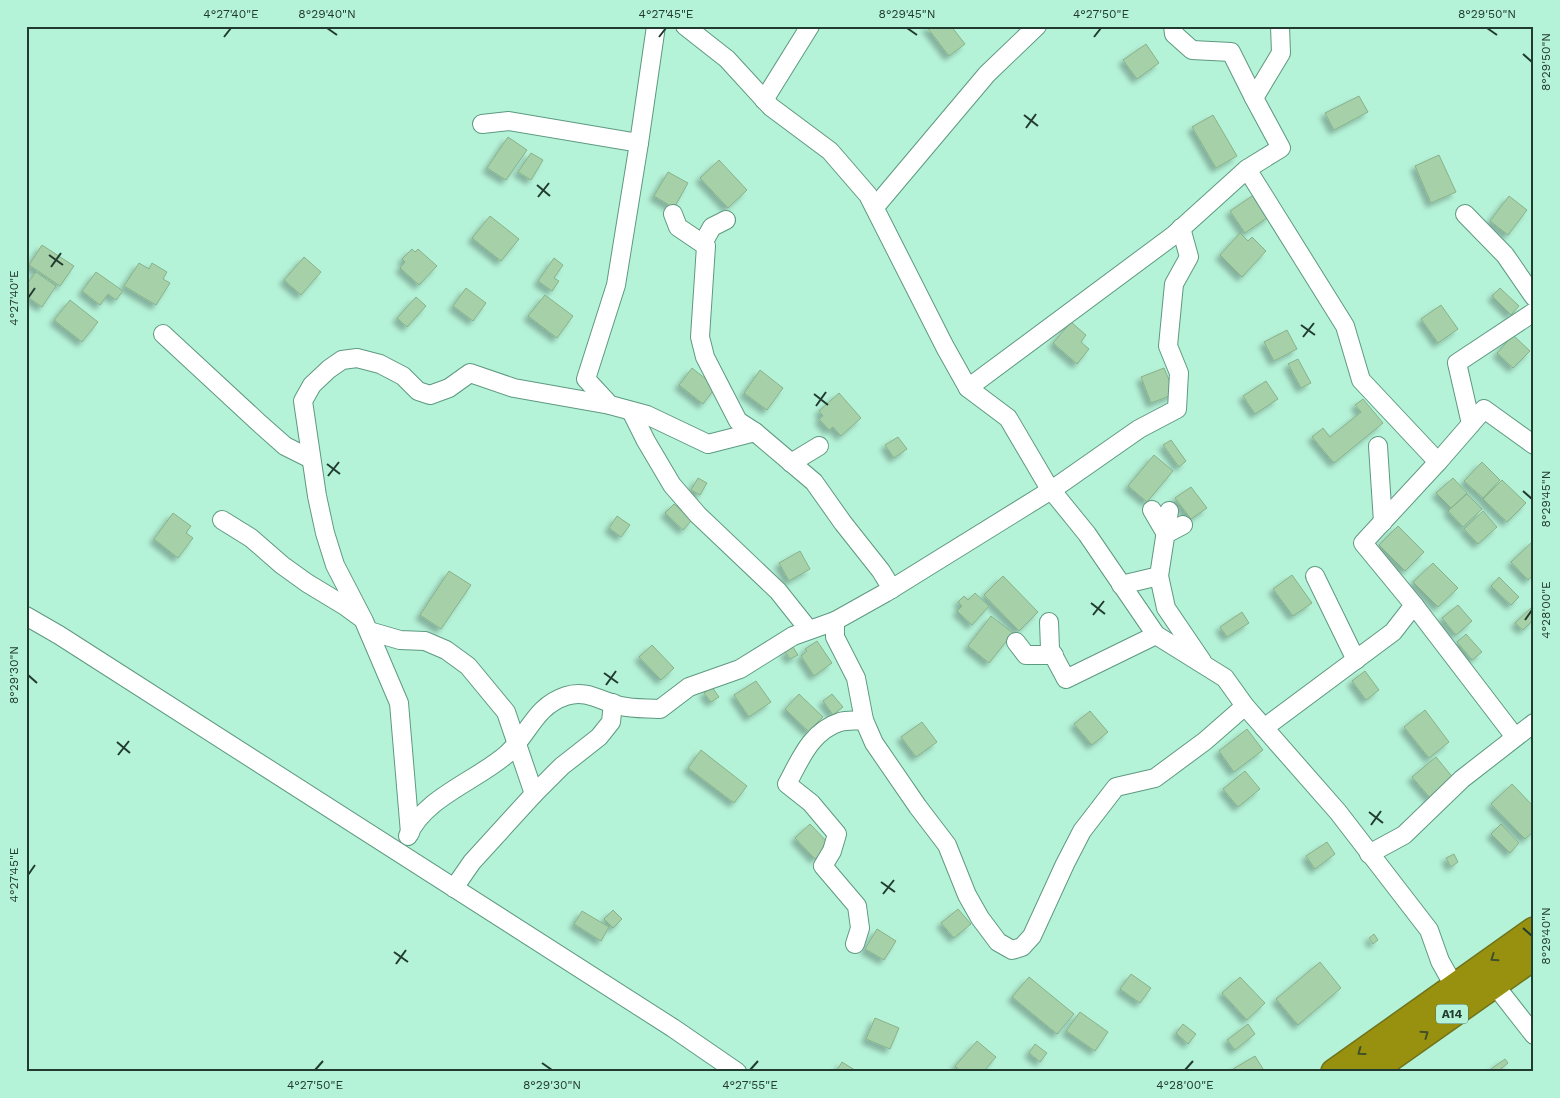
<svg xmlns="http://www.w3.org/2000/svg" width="1560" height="1098" font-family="'Work Sans',sans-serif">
	<defs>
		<filter id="shadow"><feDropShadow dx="-4.5" dy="4.5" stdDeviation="2.5" flood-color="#0004"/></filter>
	</defs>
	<rect width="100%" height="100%" fill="#b5f3d8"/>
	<g fill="#a6d1a8" stroke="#87b18a" filter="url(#shadow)">
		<polygon points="926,26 951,26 965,44 949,56"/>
		<polygon points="1146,44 1159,63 1137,79 1123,60"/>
		<polygon points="1359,96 1368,112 1334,130 1325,113"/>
		<polygon points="1213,115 1237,156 1216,168 1192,127"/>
		<polygon points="508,137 527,150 506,180 487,168"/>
		<polygon points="531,153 543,160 531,180 518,172"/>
		<polygon points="1439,155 1456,192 1431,203 1415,166"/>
		<polygon points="719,160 747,190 728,208 700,178"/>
		<polygon points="668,172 688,183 674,208 654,196"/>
		<polygon points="1255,194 1270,216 1245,233 1230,211"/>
		<polygon points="1509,196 1527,210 1508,235 1490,221"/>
		<polygon points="490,216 519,239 501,261 472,238"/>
		<polygon points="1240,233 1248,241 1252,237 1266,251 1242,277 1220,255"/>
		<polygon points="42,245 74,266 60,286 29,265"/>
		<polygon points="412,249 415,252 418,249 437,266 419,285 400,268 405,262 402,259"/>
		<polygon points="304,257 321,272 301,295 284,280"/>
		<polygon points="554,258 563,265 554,278 559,281 552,291 538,281"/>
		<polygon points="139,263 149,269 152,263 167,272 163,279 170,283 156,305 124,286"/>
		<polygon points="36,272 56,286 42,307 26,296 26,285"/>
		<polygon points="96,272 123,291 116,300 108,294 100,305 82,291"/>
		<polygon points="466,288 486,303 473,321 453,306"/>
		<polygon points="1500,288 1519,306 1511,315 1492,296"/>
		<polygon points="545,295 573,316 557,338 528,316"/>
		<polygon points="416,297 426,306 407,327 397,318"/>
		<polygon points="70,300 98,322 82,342 54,320"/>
		<polygon points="1441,305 1458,329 1438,343 1421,319"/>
		<polygon points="1071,322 1086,335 1081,342 1089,349 1077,364 1053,343"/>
		<polygon points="1287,330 1297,349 1274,361 1264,342"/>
		<polygon points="1513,335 1530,351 1513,368 1497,353"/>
		<polygon points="1298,359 1311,383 1301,388 1288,364"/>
		<polygon points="692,368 716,387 703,404 679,385"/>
		<polygon points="1164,368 1175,394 1151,403 1141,377"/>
		<polygon points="760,370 783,388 767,410 744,393"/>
		<polygon points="1266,381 1278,399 1255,414 1243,396"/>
		<polygon points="839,393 861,418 841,436 833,427 829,430 819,419 823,416 819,411"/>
		<polygon points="1363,399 1383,423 1334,463 1312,437 1323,428 1330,437 1361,412 1355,405"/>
		<polygon points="898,437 907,449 894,458 885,445"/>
		<polygon points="1171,440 1186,461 1179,467 1163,445"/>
		<polygon points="1154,455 1173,471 1147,502 1128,486"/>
		<polygon points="1482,462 1500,480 1483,498 1464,481"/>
		<polygon points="698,478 707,483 700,495 691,490"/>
		<polygon points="1453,478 1467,493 1451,508 1436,493"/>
		<polygon points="1502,480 1526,503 1507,522 1483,499"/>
		<polygon points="1191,487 1207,508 1191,519 1175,498"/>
		<polygon points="1467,494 1482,509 1463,527 1448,511"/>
		<polygon points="674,504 692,520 683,530 665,513"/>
		<polygon points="1483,511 1497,527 1478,544 1464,529"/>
		<polygon points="173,513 191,526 186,533 193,538 178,558 154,539"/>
		<polygon points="617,516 630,525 621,537 609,528"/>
		<polygon points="1398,526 1424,552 1405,571 1379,545"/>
		<polygon points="1533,541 1534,574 1528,580 1511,562"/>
		<polygon points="800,551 810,569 789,581 779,563"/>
		<polygon points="1433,563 1458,588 1438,607 1413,582"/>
		<polygon points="449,571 471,585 441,629 420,615"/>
		<polygon points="1292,575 1312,603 1293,616 1273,589"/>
		<polygon points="1003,576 1038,612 1019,631 984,595"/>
		<polygon points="1499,577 1519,597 1511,605 1491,586"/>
		<polygon points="975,593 989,606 972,625 957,611 962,606 958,602 964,596 968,600"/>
		<polygon points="1458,605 1472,621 1456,635 1442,618"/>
		<polygon points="1533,606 1534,619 1523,630 1515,623"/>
		<polygon points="1242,612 1249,623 1227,637 1220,627"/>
		<polygon points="991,616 1013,633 989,663 968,646"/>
		<polygon points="1466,634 1482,652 1472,660 1457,642"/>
		<polygon points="817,641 832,663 814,676 801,656 807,651 805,649"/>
		<polygon points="652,645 674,668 661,680 639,657"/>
		<polygon points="793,647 798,655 790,659 785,652"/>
		<polygon points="1365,671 1379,690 1366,700 1352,681"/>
		<polygon points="756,681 771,702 749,717 734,695"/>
		<polygon points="712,687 719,697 711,702 704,693"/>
		<polygon points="799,694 823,717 809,732 785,709"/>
		<polygon points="832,694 843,707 833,715 823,701"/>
		<polygon points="1425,710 1449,742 1429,758 1404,727"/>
		<polygon points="1090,711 1108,732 1092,745 1074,724"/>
		<polygon points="922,722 937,742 916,757 901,737"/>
		<polygon points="1247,729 1263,750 1234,772 1219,751"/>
		<polygon points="701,750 747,786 734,803 688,768"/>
		<polygon points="1436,757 1454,779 1430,798 1412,777"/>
		<polygon points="1245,771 1260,789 1238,807 1223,789"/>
		<polygon points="1512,784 1534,807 1534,831 1525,839 1491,804"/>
		<polygon points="810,824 830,845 815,859 795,838"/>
		<polygon points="1501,824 1519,843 1510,853 1491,834"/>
		<polygon points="1327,842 1335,854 1315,869 1306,856"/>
		<polygon points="1454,854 1458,862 1451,867 1446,858"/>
		<polygon points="958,909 971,924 954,938 941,923"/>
		<polygon points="613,910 622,919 613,928 604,919"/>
		<polygon points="582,911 609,927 601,941 574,924"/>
		<polygon points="877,929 896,941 884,960 865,949"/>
		<polygon points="1374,934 1378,940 1373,944 1369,938"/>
		<polygon points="1320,962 1341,988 1298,1025 1276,999"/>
		<polygon points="1131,974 1151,988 1140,1003 1120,989"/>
		<polygon points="1029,977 1074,1014 1057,1034 1012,997"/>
		<polygon points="1240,977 1265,1003 1247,1020 1222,993"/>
		<polygon points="1080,1012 1108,1032 1095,1051 1066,1031"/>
		<polygon points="875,1018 899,1028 890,1049 866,1039"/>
		<polygon points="1183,1024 1196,1034 1188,1044 1176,1033"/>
		<polygon points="1248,1024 1255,1034 1235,1050 1227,1040"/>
		<polygon points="977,1041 996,1057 983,1072 962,1072 955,1066"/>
		<polygon points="1035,1044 1047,1053 1040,1062 1029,1053"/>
		<polygon points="1255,1056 1265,1072 1235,1072 1233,1069"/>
		<polygon points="1505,1059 1508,1063 1497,1072 1493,1072 1491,1069"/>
		<polygon points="842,1062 858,1072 836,1072"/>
	</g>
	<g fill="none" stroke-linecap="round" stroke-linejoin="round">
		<g stroke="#5e9981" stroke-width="20">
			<g id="minor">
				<polyline points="656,26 639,143 616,285 586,379 610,405 647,415 708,444 755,432 814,482 843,523 881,571 892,589"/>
				<polyline points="685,26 727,59 771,107 830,151 868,195 945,347 968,388 1008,418 1048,486 1087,534 1156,635 1225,678 1245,706 1338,812 1429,930 1440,961 1454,986"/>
				<polyline points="1173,26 1174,34 1192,50 1231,52 1254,98"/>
				<polyline points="1280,26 1281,53 1254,98 1281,148 1247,169 1345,326 1361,380 1438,462 1484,409 1534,445"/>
				<polyline points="764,100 810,26"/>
				<polyline points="482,124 509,121 639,143"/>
				<polyline points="875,207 987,74 1037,26"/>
				<polyline points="673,214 678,227 706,246 700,337 705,357 738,421 755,432"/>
				<polyline points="1465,214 1505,255 1534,297"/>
				<polyline points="1181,228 1189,257 1174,284 1168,346 1179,373 1177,409 1139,429 1056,487 885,593 835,621 835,637 856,678 864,720 874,743 918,807 947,845 967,895 980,918 998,942 1012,950 1022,947 1032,936 1065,864 1082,831 1116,787 1155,778 1205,741 1245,706"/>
				<polyline points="703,243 712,227 726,220"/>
				<polyline points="163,334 258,422 285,446 311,459"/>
				<polyline points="968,388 1174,235 1247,169"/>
				<polyline points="631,411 646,441 672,485 698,515 778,591 809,630"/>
				<polyline points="1471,424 1457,363 1534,312"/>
				<polyline points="1378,446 1383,522"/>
				<polyline points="791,463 819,446"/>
				<polyline points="1152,510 1166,534 1183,525"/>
				<polyline points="222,520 251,538 282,565 307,583 345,606 360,617"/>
				<polyline points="1159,576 1166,608 1202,661"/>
				<polyline points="1315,576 1356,660"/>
				<polyline points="1121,585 1159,576 1169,511"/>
				<polyline points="1414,605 1515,737"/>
				<polyline points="26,616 59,635 673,1028 737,1072"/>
				<polyline points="1049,622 1050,649 1066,679 1156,635"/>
				<polyline points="369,631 400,640 425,641 446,650 468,666 506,712 534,794"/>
				<polyline points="1016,642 1026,655 1054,655"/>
				<polyline points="1264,728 1393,632 1414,605 1363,543 1438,462"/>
				<polyline points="410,833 399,703 364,621 335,565 325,533 317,496 303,401 312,385 329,369 342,360 357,358 380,364 403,376 418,391 430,395 449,388 470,373 514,388 610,405"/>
				<path d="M 408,836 C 423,798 478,780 507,754 C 529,734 535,706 566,696 C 587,689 602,702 621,706 C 633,709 647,708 660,709 L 689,687 L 740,669 L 793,636 L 835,621"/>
				<polyline points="1369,854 1404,835 1462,779 1534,723"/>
				<polyline points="454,888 472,862 534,794 562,766 599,737 611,722 613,703"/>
				<path d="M 855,944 L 860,928 L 857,906 L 823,866 L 832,851 L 837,834 L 811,803 L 787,784 C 800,760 811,731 840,722 C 847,720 856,721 864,720"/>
				<polyline points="1494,984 1534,1035"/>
			</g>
		</g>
		<g stroke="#6f731b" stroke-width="28">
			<g id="highway">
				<polyline points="1334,1072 1534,930"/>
				<polyline points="1371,1072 1534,957"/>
			</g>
		</g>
		<use href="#minor" stroke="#fff" stroke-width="18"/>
		<use href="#highway" stroke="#98910f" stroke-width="25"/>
	</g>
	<defs><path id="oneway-chevron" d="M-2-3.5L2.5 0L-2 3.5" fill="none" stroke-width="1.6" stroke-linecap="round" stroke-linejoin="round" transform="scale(1.25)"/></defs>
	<g stroke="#405028">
		<use href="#oneway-chevron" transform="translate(1494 958) rotate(146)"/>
		<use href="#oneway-chevron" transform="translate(1425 1034) rotate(-35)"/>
		<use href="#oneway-chevron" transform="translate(1361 1052) rotate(144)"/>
	</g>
	<path fill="none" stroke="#223b30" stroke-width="2" d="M 327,28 L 337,35M 907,28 L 917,35M 1487,28 L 1497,35M 224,37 L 231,28M 659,37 L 666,28M 1094,37 L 1101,28M 1523,54 L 1532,62M 1024,115 L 1038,126M 1026,128 L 1036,114M 537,185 L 550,196M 538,197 L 549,183M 49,255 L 63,265M 51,267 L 61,253M 28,298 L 35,288M 1301,325 L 1315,335M 1303,337 L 1314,323M 814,394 L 828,405M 816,406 L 826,392M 327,464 L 340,474M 328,476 L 339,462M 1523,491 L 1532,499M 1091,603 L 1105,614M 1093,615 L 1104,601M 1525,620 L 1532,610M 604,673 L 618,683M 28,675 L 37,683M 606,685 L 616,671M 117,742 L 130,753M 118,755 L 129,741M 1369,812 L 1383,823M 1371,825 L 1381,811M 28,875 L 35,865M 881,882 L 895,892M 883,894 L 894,880M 1523,928 L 1532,936M 394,952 L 408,962M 396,964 L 406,950M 542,1063 L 552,1070M 315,1070 L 323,1061M 750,1070 L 758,1061M 1185,1070 L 1193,1061"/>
	<g text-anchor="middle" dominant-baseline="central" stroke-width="4" stroke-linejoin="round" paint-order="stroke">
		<rect fill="#b5f3d8" stroke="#4e7262" stroke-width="1" x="1436" y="1004.5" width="32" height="19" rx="4"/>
		<g font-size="12" font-weight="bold" fill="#223b30">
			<text x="1452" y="1014">A14</text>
		</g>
	</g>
	<rect width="1560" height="1098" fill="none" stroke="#b5f3d8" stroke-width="55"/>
	<rect x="28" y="28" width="1504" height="1042" fill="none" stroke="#223b30" stroke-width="2"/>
	<g font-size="12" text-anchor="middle" fill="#223b30">
		<text x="231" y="18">4°27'40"E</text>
		<text x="327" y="18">8°29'40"N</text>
		<text x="666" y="18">4°27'45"E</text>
		<text x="907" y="18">8°29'45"N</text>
		<text x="1101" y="18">4°27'50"E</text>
		<text x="1487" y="18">8°29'50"N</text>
		<text transform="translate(1546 62) rotate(-90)" y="4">8°29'50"N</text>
		<text transform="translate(14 298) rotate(-90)" y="4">4°27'40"E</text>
		<text transform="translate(1546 499) rotate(-90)" y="4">8°29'45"N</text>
		<text transform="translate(1546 610) rotate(-90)" y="4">4°28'00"E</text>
		<text transform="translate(14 675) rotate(-90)" y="4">8°29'30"N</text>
		<text transform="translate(14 875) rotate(-90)" y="4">4°27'45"E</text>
		<text transform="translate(1546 936) rotate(-90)" y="4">8°29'40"N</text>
		<text x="315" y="1089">4°27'50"E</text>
		<text x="552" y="1089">8°29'30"N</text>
		<text x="750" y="1089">4°27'55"E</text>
		<text x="1185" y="1089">4°28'00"E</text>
	</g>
</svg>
